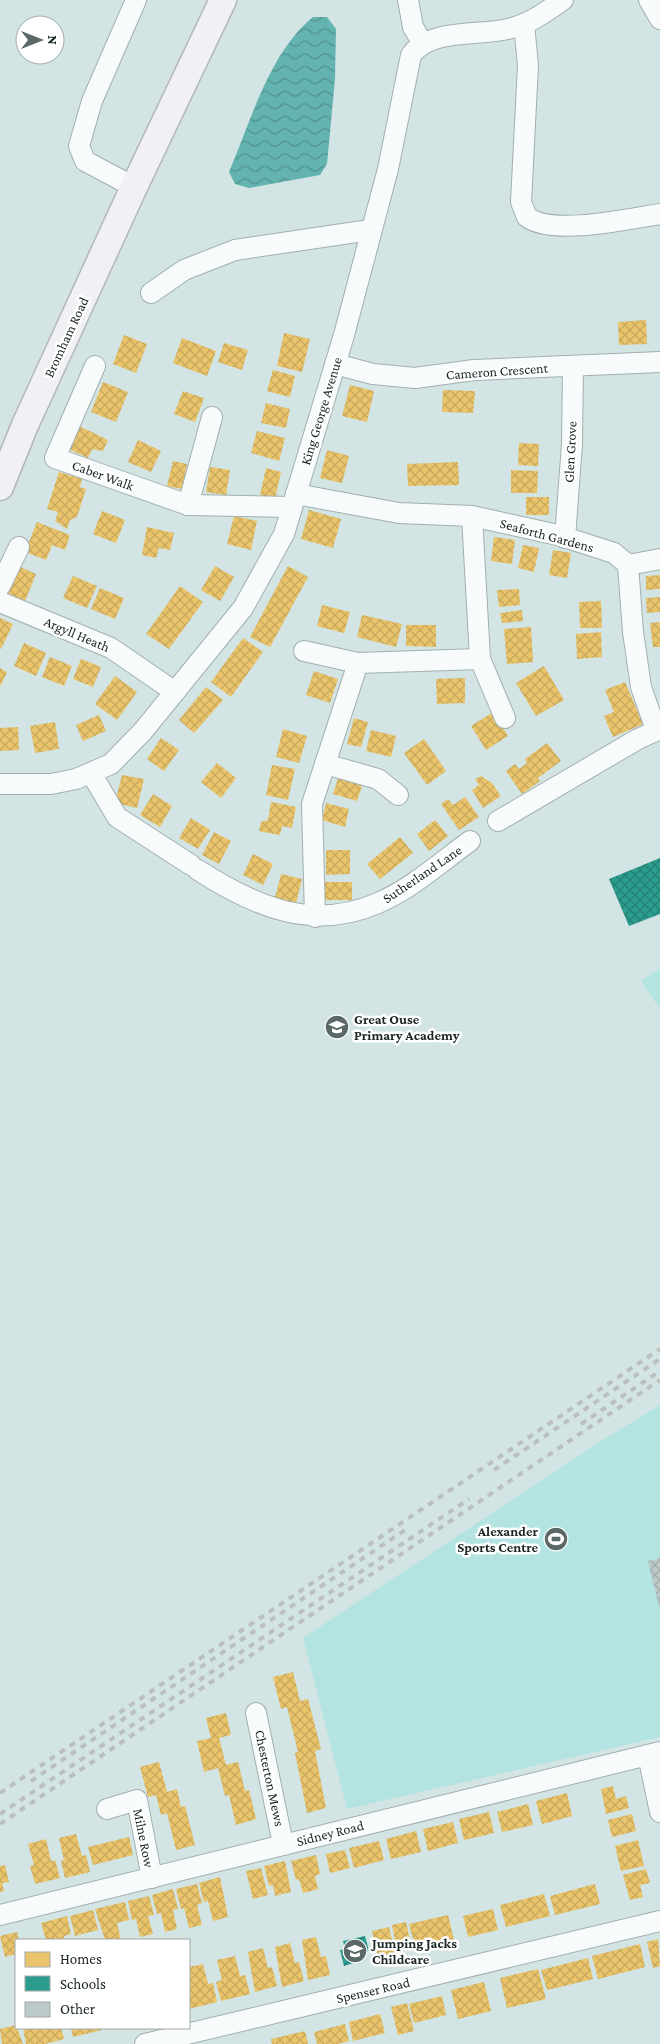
<svg xmlns="http://www.w3.org/2000/svg" width="660" height="2044" font-family="'Crimson Pro',serif">
	<defs>
		<pattern id="water-waves" width="16" height="10" patternUnits="userSpaceOnUse" patternTransform="scale(1.25)"><rect width="16" height="10" fill="#63b3b0"/><path d="M0 5q4-4 8 0t8 0" fill="none" stroke="#51918f"/></pattern>
		<pattern id="homes-cross-hatch" width="8" height="8" patternUnits="userSpaceOnUse" patternTransform="scale(1.25)"><rect width="8" height="8" fill="#e9c46a"/><path d="M0 0l8 8M0 8l8-8" fill="none" stroke="#c7a85c"/></pattern>
		<pattern id="schools-cross-hatch" width="8" height="8" patternUnits="userSpaceOnUse" patternTransform="scale(1.25)"><rect width="8" height="8" fill="#2a9d8f"/><path d="M0 0l8 8M0 8l8-8" fill="none" stroke="#238075"/></pattern>
		<pattern id="building-cross-hatch" width="8" height="8" patternUnits="userSpaceOnUse" patternTransform="scale(1.25)"><rect width="8" height="8" fill="#bccaca"/><path d="M0 0l8 8M0 8l8-8" fill="none" stroke="#a1adad"/></pattern>
	</defs>
	<rect width="100%" height="100%" fill="#d3e4e4"/>
	<g fill="#b3e4e2">
		<polygon points="660,968 660,1009 641,981"/>
		<polygon points="660,1405 660,1737 347,1809 303,1638 601,1441"/>
	</g>
	<path fill="url(#water-waves)" d="M 313,17 L 327,17 L 336,29 L 335,79 L 327,164 L 320,175 L 249,188 L 235,184 L 229,172 C 251,121 269,53 313,17 Z"/>
	<g fill="url(#homes-cross-hatch)">
		<polygon points="646,320 647,344 619,345 618,322"/>
		<polygon points="284,333 310,339 302,372 277,366"/>
		<polygon points="124,335 147,344 136,373 113,364"/>
		<polygon points="182,338 216,351 207,376 173,363"/>
		<polygon points="224,343 248,350 242,370 218,362"/>
		<polygon points="273,370 295,376 290,397 267,391"/>
		<polygon points="103,382 128,392 116,422 91,412"/>
		<polygon points="350,385 374,391 367,422 342,416"/>
		<polygon points="443,390 475,391 473,413 442,412"/>
		<polygon points="183,391 204,398 195,422 174,414"/>
		<polygon points="266,403 290,409 286,428 261,423"/>
		<polygon points="77,425 108,440 103,451 92,449 88,458 66,448"/>
		<polygon points="257,431 285,438 279,461 251,453"/>
		<polygon points="138,440 161,451 151,472 128,462"/>
		<polygon points="519,443 539,444 538,466 518,465"/>
		<polygon points="327,450 349,456 342,483 320,478"/>
		<polygon points="173,461 187,464 182,489 167,486"/>
		<polygon points="458,462 459,485 408,486 407,464"/>
		<polygon points="210,467 230,470 226,495 206,492"/>
		<polygon points="266,468 281,472 275,499 260,495"/>
		<polygon points="511,470 538,471 537,493 511,493"/>
		<polygon points="59,472 82,479 80,487 86,489 77,517 70,520 67,529 55,521 58,512 47,509"/>
		<rect x="526" y="497" width="23" height="18"/>
		<polygon points="309,510 341,519 333,548 301,539"/>
		<polygon points="102,511 125,520 116,543 93,534"/>
		<polygon points="234,516 257,521 251,550 227,544"/>
		<polygon points="37,522 70,535 65,550 52,545 46,560 25,552"/>
		<polygon points="147,527 174,533 170,550 159,548 156,558 142,555"/>
		<polygon points="494,537 515,540 512,564 491,561"/>
		<polygon points="523,545 539,548 534,572 518,568"/>
		<polygon points="553,550 571,553 567,578 549,575"/>
		<polygon points="16,565 36,574 25,601 5,592"/>
		<polygon points="215,566 234,577 220,601 201,590"/>
		<polygon points="288,566 308,577 270,647 250,637"/>
		<polygon points="660,575 660,589 646,590 646,576"/>
		<polygon points="73,576 97,586 87,608 63,598"/>
		<polygon points="180,586 203,602 169,649 146,634"/>
		<polygon points="100,588 124,598 115,619 91,609"/>
		<polygon points="519,589 520,605 499,607 497,590"/>
		<polygon points="660,597 660,612 647,613 646,598"/>
		<polygon points="601,601 602,628 580,628 579,602"/>
		<polygon points="322,605 350,612 344,633 317,626"/>
		<polygon points="522,610 523,621 502,623 500,613"/>
		<polygon points="362,615 402,624 396,647 357,637"/>
		<polygon points="0,618 13,624 1,649 0,648"/>
		<polygon points="660,622 660,647 653,647 650,623"/>
		<polygon points="406,625 436,625 436,647 406,646"/>
		<polygon points="531,627 533,662 507,664 504,629"/>
		<polygon points="601,632 602,657 577,659 576,634"/>
		<polygon points="243,638 263,652 231,697 211,682"/>
		<polygon points="24,643 46,653 36,676 14,666"/>
		<polygon points="50,657 72,666 64,686 42,677"/>
		<polygon points="81,659 101,667 93,687 73,679"/>
		<polygon points="544,666 564,700 536,716 516,683"/>
		<polygon points="0,668 7,672 0,687"/>
		<polygon points="314,671 338,679 330,703 306,695"/>
		<polygon points="115,676 137,692 117,720 95,704"/>
		<polygon points="465,678 465,703 437,704 436,679"/>
		<polygon points="625,682 643,724 613,737 604,716 614,712 605,690"/>
		<polygon points="206,687 223,700 194,733 179,720"/>
		<polygon points="493,712 508,736 486,750 471,726"/>
		<polygon points="99,715 106,731 83,741 76,725"/>
		<polygon points="354,718 368,722 361,747 347,744"/>
		<polygon points="55,722 59,749 35,753 30,726"/>
		<polygon points="18,727 19,750 0,751 0,728"/>
		<polygon points="283,729 307,736 299,763 276,757"/>
		<polygon points="371,730 396,736 391,757 366,751"/>
		<polygon points="161,738 179,750 164,771 147,759"/>
		<polygon points="424,739 446,771 427,785 404,753"/>
		<polygon points="547,743 561,761 538,778 531,769 540,781 522,794 506,771 515,764 519,769 527,763 525,759"/>
		<polygon points="217,763 236,778 221,798 201,782"/>
		<polygon points="272,765 295,769 288,800 266,795"/>
		<polygon points="122,775 144,779 137,808 115,803"/>
		<polygon points="481,776 492,783 501,796 483,808 472,790 479,785 475,779"/>
		<polygon points="338,778 362,786 357,801 333,794"/>
		<polygon points="153,794 172,806 160,827 140,815"/>
		<polygon points="465,797 479,817 459,830 441,804 448,799 453,805"/>
		<polygon points="271,802 296,807 292,828 282,826 280,835 259,831 261,822 268,820"/>
		<polygon points="326,803 349,809 345,827 322,820"/>
		<polygon points="191,818 210,830 198,849 179,838"/>
		<polygon points="435,820 448,836 429,851 417,834"/>
		<polygon points="214,832 231,841 219,864 202,855"/>
		<polygon points="400,837 413,853 380,879 367,864"/>
		<polygon points="326,850 350,850 350,874 326,875"/>
		<polygon points="253,854 273,864 263,885 243,875"/>
		<polygon points="281,874 302,879 296,903 275,898"/>
		<rect x="324" y="882" width="28" height="18"/>
		<polygon points="293,1672 300,1701 308,1699 321,1749 315,1751 326,1808 307,1813 295,1753 298,1752 287,1707 281,1709 273,1677"/>
		<polygon points="226,1713 231,1735 219,1738 226,1765 238,1762 245,1791 249,1790 256,1819 236,1825 229,1795 225,1796 218,1768 204,1772 197,1741 211,1738 206,1718"/>
		<polygon points="159,1762 167,1792 177,1789 181,1807 185,1806 195,1845 176,1850 167,1813 161,1815 156,1795 148,1797 140,1767"/>
		<polygon points="613,1786 616,1799 626,1796 629,1808 606,1814 601,1789"/>
		<polygon points="567,1793 572,1816 542,1824 536,1801"/>
		<polygon points="528,1804 533,1825 502,1832 497,1812"/>
		<polygon points="489,1812 494,1833 464,1840 459,1819"/>
		<polygon points="632,1814 636,1831 612,1837 608,1820"/>
		<polygon points="453,1822 458,1843 428,1851 423,1829"/>
		<polygon points="416,1831 421,1852 391,1859 386,1839"/>
		<polygon points="76,1834 82,1856 86,1855 90,1872 65,1878 61,1861 64,1860 59,1838"/>
		<polygon points="129,1837 133,1855 93,1865 88,1847"/>
		<polygon points="46,1839 51,1861 55,1860 60,1878 35,1884 30,1866 34,1865 28,1844"/>
		<polygon points="638,1840 644,1866 621,1871 615,1846"/>
		<polygon points="379,1841 384,1860 354,1868 349,1848"/>
		<polygon points="345,1850 350,1868 330,1873 326,1854"/>
		<polygon points="316,1855 320,1874 315,1876 318,1889 303,1893 299,1879 296,1880 291,1861"/>
		<polygon points="285,1861 291,1892 275,1896 273,1885 269,1886 264,1866"/>
		<polygon points="5,1865 9,1882 2,1883 4,1891 0,1892 0,1866"/>
		<polygon points="261,1868 268,1895 253,1899 246,1871"/>
		<polygon points="646,1869 650,1883 640,1885 643,1897 630,1900 623,1875"/>
		<polygon points="220,1877 228,1917 213,1921 208,1901 204,1902 199,1883"/>
		<polygon points="197,1884 202,1903 197,1905 202,1925 189,1928 184,1908 181,1909 176,1889"/>
		<polygon points="595,1884 600,1904 555,1915 550,1896"/>
		<polygon points="173,1889 178,1909 173,1910 177,1929 165,1932 161,1913 157,1914 152,1895"/>
		<polygon points="544,1894 550,1916 506,1927 500,1905"/>
		<polygon points="149,1896 154,1915 148,1916 153,1934 140,1937 136,1919 132,1920 128,1901"/>
		<polygon points="125,1902 129,1920 117,1923 121,1940 105,1940 95,1909"/>
		<polygon points="493,1909 498,1930 468,1937 463,1916"/>
		<polygon points="93,1910 98,1930 75,1936 70,1916"/>
		<polygon points="448,1915 454,1940 416,1950 409,1924"/>
		<polygon points="67,1916 71,1934 64,1936 65,1940 46,1940 41,1923"/>
		<polygon points="406,1922 411,1945 397,1949 392,1925"/>
		<polygon points="389,1927 395,1953 378,1957 372,1931"/>
		<polygon points="17,1932 19,1940 16,1940 16,1954 5,1957 0,1936"/>
		<polygon points="316,1937 321,1957 326,1956 330,1975 308,1980 302,1940"/>
		<polygon points="658,1939 660,1966 653,1968 647,1942"/>
		<polygon points="290,1943 295,1963 299,1962 304,1981 282,1987 275,1947"/>
		<polygon points="640,1944 645,1967 598,1979 592,1956"/>
		<polygon points="263,1948 268,1968 272,1967 277,1986 255,1992 248,1952"/>
		<polygon points="235,1956 240,1976 245,1975 250,1994 221,2001 216,1982 222,1980 217,1960"/>
		<polygon points="588,1958 593,1979 547,1990 541,1970"/>
		<polygon points="203,1964 208,1984 213,1983 217,2002 189,2009 189,1967"/>
		<polygon points="538,1969 546,1999 507,2008 500,1978"/>
		<polygon points="484,1982 491,2011 458,2019 451,1990"/>
		<polygon points="442,1996 446,2015 414,2023 409,2004"/>
		<polygon points="407,2003 414,2031 398,2035 391,2007"/>
		<polygon points="380,2014 385,2033 353,2041 349,2022"/>
		<polygon points="345,2024 349,2041 338,2044 317,2044 314,2032"/>
		<polygon points="16,2025 23,2044 2,2044 0,2029"/>
		<polygon points="23,2028 61,2028 64,2039 45,2044 26,2044"/>
		<polygon points="71,2028 101,2028 102,2030 73,2037"/>
		<polygon points="305,2031 308,2044 272,2044 271,2039"/>
	</g>
	<g fill="url(#schools-cross-hatch)">
		<polygon points="660,858 660,914 629,926 609,879"/>
		<polygon points="365,1936 369,1951 355,1955 357,1962 344,1966 340,1950 345,1949 343,1941"/>
	</g>
	<polygon fill="url(#building-cross-hatch)" points="660,1558 660,1606 659,1606 648,1561"/>
	<g fill="none" stroke-linecap="round" stroke-linejoin="round">
		<g stroke="#a2afaf" stroke-width="22">
			<g id="minor">
				<polyline points="408,0 413,27 423,44"/>
				<polyline points="649,0 660,19"/>
				<path d="M 524,24 L 528,65 L 521,202 L 527,217 C 553,236 628,219 660,214"/>
				<polyline points="134,187 85,161 79,146 92,101 136,0"/>
				<polyline points="151,293 184,270 235,250 370,230"/>
				<polyline points="335,364 373,374 415,378 474,370 660,362"/>
				<polyline points="95,366 55,458 188,505 292,507"/>
				<polyline points="296,494 399,513 472,516 558,535 614,553 628,565 633,632 641,687 656,730"/>
				<polyline points="188,505 212,417"/>
				<polyline points="472,516 480,659 505,718"/>
				<polyline points="565,538 572,444 573,366"/>
				<polyline points="628,565 660,559"/>
				<polyline points="0,586 19,547"/>
				<polyline points="0,602 111,648 175,692"/>
				<polyline points="304,651 358,663"/>
				<polyline points="325,764 378,779 398,795"/>
				<polyline points="91,773 117,817 191,865"/>
				<path d="M 0,784 L 51,784 L 76,779 L 111,764 L 143,731 L 243,608 L 284,534 L 344,335 L 388,169 L 411,55 C 432,27 481,37 512,28 C 531,23 547,11 563,0"/>
				<polyline points="498,821 638,739 660,729"/>
				<path d="M 198,870 C 254,906 312,932 378,903 C 411,889 441,862 470,841"/>
				<polyline points="315,917 312,804 358,663 480,659"/>
				<polyline points="256,1713 283,1844"/>
				<polyline points="648,1755 660,1812"/>
				<polyline points="107,1809 137,1800 152,1878"/>
				<polyline points="0,1915 660,1752"/>
				<polyline points="145,2044 660,1921"/>
			</g>
		</g>
		<g stroke="#b4b5bd" stroke-width="29">
			<polyline id="major" points="0,487 25,425 134,187 223,0"/>
		</g>
		<use href="#minor" stroke="#f8fbfb" stroke-width="20"/>
		<use href="#major" stroke="#f1f0f4" stroke-width="26"/>
		<g stroke="#bbbfbf" stroke-width="4" stroke-dasharray="6 6" stroke-linecap="butt">
			<polyline points="581,1424 660,1371"/>
			<polyline points="494,1470 660,1359"/>
			<polyline points="31,1781 405,1530"/>
			<polyline points="0,1793 660,1349"/>
			<polyline points="0,1814 469,1499"/>
			<polyline points="0,1824 660,1380"/>
		</g>
	</g>
	<defs>
		<g id="school-disc" transform="scale(1.25)"><circle r="9.5" fill="#5b6868" stroke="#fff"/><path d="M0-5L7-2L0 1L-7-2ZM-4 1L0 2.5L4 1V4Q0 6-4 4Z" fill="#fff"/></g>
		<g id="stadium-disc" transform="scale(1.25)"><circle r="9.5" fill="#5b6868" stroke="#fff"/><path d="M0-5a6.5 5 0 1 0 0 10a6.5 5 0 1 0 0-10ZM-3.5-1.8h7v3.6h-7Z" fill="#fff"/></g>
	</defs>
	<g fill-rule="evenodd">
		<use href="#school-disc" x="337" y="1027"/>
		<use href="#stadium-disc" x="556" y="1539"/>
		<use href="#school-disc" x="355" y="1951"/>
	</g>
	<g text-anchor="middle" dominant-baseline="central" stroke-width="5" stroke-linejoin="round" paint-order="stroke">
		<g font-size="14" fill="#1a2625" stroke="#fff">
			<text transform="translate(66 337) rotate(-65)">Bromham Road</text>
			<text transform="translate(497 371) rotate(-4)">Cameron Crescent</text>
			<text transform="translate(321 411) rotate(-73)">King George Avenue</text>
			<text transform="translate(570 452) rotate(-87)">Glen Grove</text>
			<text transform="translate(103 475) rotate(20)">Caber Walk</text>
			<text transform="translate(547 535) rotate(15)">Seaforth Gardens</text>
			<text transform="translate(77 634) rotate(23)">Argyll Heath</text>
			<text transform="translate(422 874) rotate(-34)">Sutherland Lane</text>
			<text transform="translate(270 1778) rotate(78)">Chesterton Mews</text>
			<text transform="translate(330 1833) rotate(-14)">Sidney Road</text>
			<text transform="translate(144 1838) rotate(79)">Milne Row</text>
			<text transform="translate(373 1990) rotate(-13)">Spenser Road</text>
		</g>
		<g font-size="14" font-weight="bold" fill="#1a2625" stroke="#fff" text-anchor="start">
			<text x="354" y="1019">Great Ouse<tspan x="354" dy="16">Primary Academy</tspan></text>
			<text x="538" y="1531" text-anchor="end">Alexander<tspan x="538" dy="16">Sports Centre</tspan></text>
			<text x="372" y="1943">Jumping Jacks<tspan x="372" dy="16">Childcare</tspan></text>
		</g>
	</g>
	<rect x="15" y="1939" width="175" height="90" fill="#ffffff" stroke="#a3a8a8"/>
	<rect x="25" y="1952" width="25" height="15" fill="#e9c46a" stroke="#a3a8a8"/>
	<text x="60" y="1964" font-size="15" fill="#1a2625">Homes</text>
	<rect x="25" y="1976" width="25" height="15" fill="#2a9d8f" stroke="#a3a8a8"/>
	<text x="60" y="1989" font-size="15" fill="#1a2625">Schools</text>
	<rect x="25" y="2002" width="25" height="15" fill="#bccaca" stroke="#a3a8a8"/>
	<text x="60" y="2014" font-size="15" fill="#1a2625">Other</text>
	<g transform="translate(40 40) rotate(90)"><circle r="24" fill="#ffffff" stroke="#a3a8a8"/>
	<path d="M0-4L9 19L0 12L-9 19Z" fill="#5b6868"/>
	<text y="-8" font-size="14" font-weight="bold" text-anchor="middle" fill="#1a2625">N</text>
	</g>
</svg>
